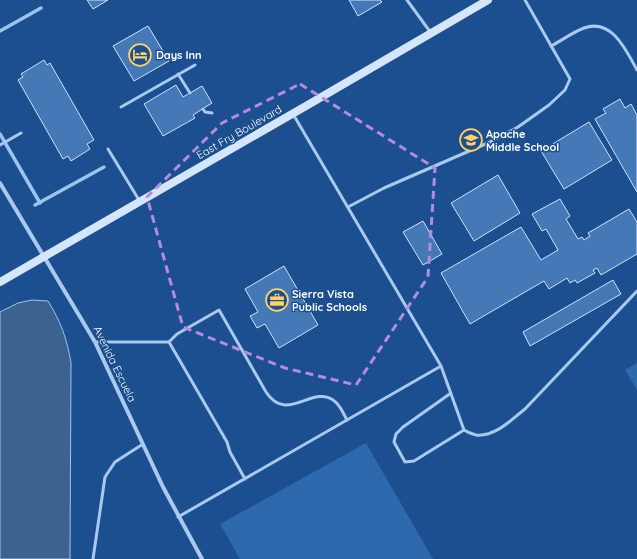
<svg xmlns="http://www.w3.org/2000/svg" width="637" height="559" font-family="Quicksand,sans-serif">
	<rect width="100%" height="100%" fill="#1b4f8f"/>
	<g fill="#2e69ad">
		<polygon points="637,363 637,390 625,370"/>
		<polygon points="366,443 433,559 240,559 220,524"/>
	</g>
	<path fill="#3c6290" stroke="#9cc4f0" d="M 32,300 L 48,301 C 61,322 67,339 71,363 L 70,559 L 0,559 L 0,312 L 18,303 Z"/>
	<g fill="none" stroke-linecap="round" stroke-linejoin="round">
		<g stroke="#9cc4f0" stroke-width="3.5">
			<polyline points="0,31 41,8"/>
			<polyline points="0,134 40,203"/>
			<polyline points="35,205 104,167"/>
		</g>
	</g>
	<g fill="#4478b7" stroke="#cfe3fa">
		<polygon points="87,0 108,0 93,9"/>
		<polygon points="349,0 380,0 382,2 358,16"/>
		<polygon points="148,26 169,61 134,81 113,46"/>
		<polygon points="44,60 47,65 50,63 94,140 87,144 90,149 71,161 68,156 63,159 18,80 23,77 21,74"/>
		<polygon points="176,85 183,97 202,86 212,103 193,115 195,118 163,136 144,104"/>
		<polygon points="620,99 625,108 631,104 637,115 637,192 595,119 606,113 603,109"/>
		<polygon points="589,122 612,160 564,189 541,151"/>
		<polygon points="498,175 520,213 474,241 451,203"/>
		<polygon points="560,199 570,216 566,219 578,239 582,237 584,240 590,236 588,233 629,209 637,222 637,254 601,275 597,268 593,270 595,273 577,283 575,280 570,283 567,278 549,289 544,281 470,324 441,273 521,227 541,260 558,250 546,229 542,231 532,214"/>
		<polygon points="423,221 442,254 423,265 403,232"/>
		<polygon points="284,266 318,325 279,348 265,324 257,328 250,316 258,312 245,289"/>
		<polygon points="613,280 621,294 530,346 523,332"/>
	</g>
	<g fill="none" stroke-linecap="round" stroke-linejoin="round">
		<g stroke="#a9c9ee" stroke-width="3">
			<polyline points="407,0 431,33"/>
			<path d="M 551,46 C 561,41 573,32 584,28 C 612,18 626,50 637,70"/>
			<polyline points="178,74 190,93"/>
			<polyline points="121,107 195,65"/>
			<polyline points="203,109 205,112 212,113"/>
			<polyline points="293,114 441,366 464,430 414,461 405,462 394,442 396,434 403,427 451,393"/>
			<polyline points="0,145 21,133"/>
			<polyline points="108,149 139,200"/>
			<polyline points="348,207 384,188 490,142 518,127 549,105 565,90 570,79 525,0"/>
			<polyline points="95,342 169,342 227,442 230,452 245,479"/>
			<path d="M 169,342 L 177,334 L 219,310 L 266,392 C 287,424 312,385 333,400 C 340,404 343,413 347,420"/>
			<path d="M 464,430 C 467,432 472,434 476,435 C 495,437 511,420 525,409 L 637,291"/>
			<polyline points="178,517 441,366"/>
			<polyline points="93,559 105,477 115,462 143,444"/>
		</g>
		<polyline stroke="#a9c9ee" stroke-width="4" points="0,183 95,342 163,487 202,559"/>
		<polyline stroke="#d6e6fa" stroke-width="8" points="0,282 306,106 488,0"/>
	</g>
	<path fill="none" stroke="#b68bdc" stroke-width="3" stroke-dasharray="8 5" stroke-linejoin="round" d="M 300,84 L 435,168 L 428,277 L 356,385 L 285,368 L 183,327 L 147,197 L 222,123 Z"/>
	<defs>
		<g id="hotel-ring" transform="scale(1.15)"><circle r="9.5" fill="#1b4f8f" stroke="#ffd166" stroke-width="1.5"/><path d="M-6-4.5h1.5V1H6V5H4.5V3h-9V5H-6ZM-4 0a1.8 1.8 0 1 1 3.6 0ZM.5 0V-2.5h3Q6-2.5 6 0Z" fill="#ffd166"/></g>
		<g id="school-ring" transform="scale(1.15)"><circle r="9.5" fill="#1b4f8f" stroke="#ffd166" stroke-width="1.5"/><path d="M0-5L7-2L0 1L-7-2ZM-4 1L0 2.5L4 1V4Q0 6-4 4Z" fill="#ffd166"/></g>
		<g id="office-ring" transform="scale(1.15)"><circle r="9.5" fill="#1b4f8f" stroke="#ffd166" stroke-width="1.5"/><path d="M-6-3h4V-5.5h4V-3h4V5H-6ZM-1-4.5V-3h2v-1.5ZM-6 0V1H6V0Z" fill="#ffd166"/></g>
	</defs>
	<g fill-rule="evenodd">
		<use href="#hotel-ring" x="140" y="55"/>
		<use href="#school-ring" x="471" y="140"/>
		<use href="#office-ring" x="277" y="300"/>
	</g>
	<g text-anchor="middle" dominant-baseline="central" stroke-width="3" stroke-linejoin="round" paint-order="stroke">
		<g font-size="11" font-weight="bold" fill="#fff" stroke="#1b4f8f" text-anchor="start">
			<text x="156" y="55">Days Inn</text>
			<text x="486" y="134">Apache<tspan x="486" dy="13">Middle School</tspan></text>
			<text x="292" y="294">Sierra Vista<tspan x="292" dy="13">Public Schools</tspan></text>
		</g>
		<g font-size="11" fill="#fff" stroke="#1b4f8f">
			<text transform="translate(239 132) rotate(-30)">East Fry Boulevard</text>
			<text transform="translate(115 364) rotate(64)">Avenida Escuela</text>
		</g>
	</g>
</svg>
